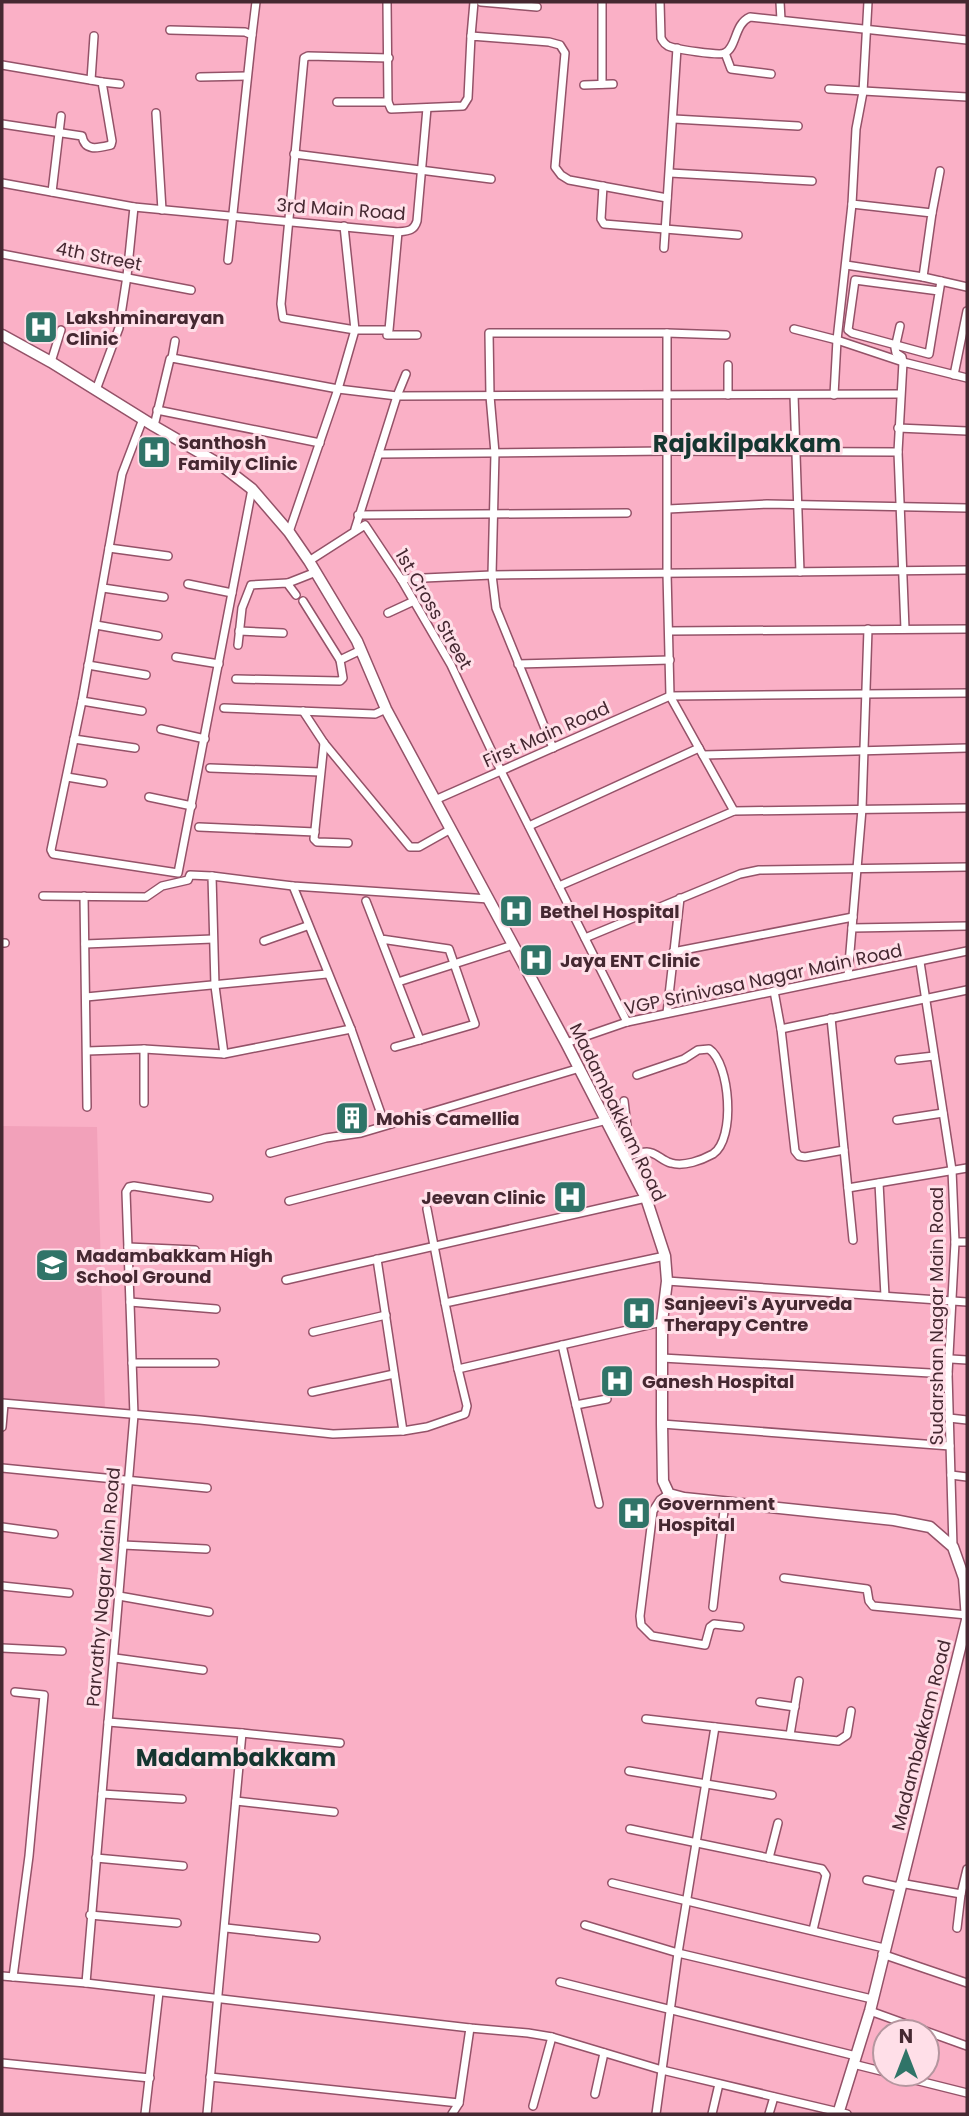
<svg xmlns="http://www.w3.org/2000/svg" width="969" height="2116" font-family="Poppins,sans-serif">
	<rect width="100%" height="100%" fill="#fab0c6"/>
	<polygon fill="#f2a1ba" points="2,1126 97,1127 105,1411 2,1403"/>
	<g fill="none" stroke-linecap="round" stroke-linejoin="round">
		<g stroke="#945268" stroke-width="10">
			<g id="street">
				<polyline points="387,2 388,102 391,109 463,106 468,98 471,36 549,42 560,45 565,53 555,167 561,175 569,180 667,198"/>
				<polyline points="481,2 537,7"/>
				<path d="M 660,2 L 661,38 C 664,43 663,43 668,46 C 675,49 719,56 725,53 C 737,47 734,24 750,17 L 967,40"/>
				<polyline points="780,2 781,20"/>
				<polyline points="868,2 863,92 856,129 852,204 932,213 923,277 967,287"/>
				<polyline points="170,30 245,32 252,35 228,260"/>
				<polyline points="252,35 256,2"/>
				<polyline points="471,36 474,2"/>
				<polyline points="725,53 731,69 771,74"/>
				<polyline points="389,58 308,56 304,58 281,304 283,318 355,330 389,330 398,232"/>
				<path d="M 2,65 L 102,82 L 112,141 L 111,145 C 98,148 85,152 82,136 L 2,124"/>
				<polyline points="200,77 247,76"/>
				<polyline points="91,80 94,36"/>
				<polyline points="102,82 120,84"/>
				<polyline points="602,84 602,2"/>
				<polyline points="584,85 613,84"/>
				<polyline points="829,89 967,97"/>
				<polyline points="337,102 388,102"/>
				<polyline points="156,113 162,210"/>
				<polyline points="674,119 798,126"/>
				<polyline points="294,154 491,179"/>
				<polyline points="670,173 812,181"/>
				<path d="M 2,183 L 134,207 L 398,232 C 408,231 414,231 417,221 L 427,108"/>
				<polyline points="603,186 601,219 604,224 738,235"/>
				<polyline points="52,192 61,116"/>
				<polyline points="932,213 940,171"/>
				<polyline points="664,248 677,48"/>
				<polyline points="2,254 191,290"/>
				<polyline points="846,265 923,277"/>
				<polyline points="939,291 855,280 848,330 852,333 929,354 941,281"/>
				<polyline points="900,326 895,348 896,353 902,357 903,362"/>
				<polyline points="794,329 837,340 903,362"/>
				<polyline points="667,333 726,335"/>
				<polyline points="387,335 417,335"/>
				<polyline points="172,358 175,341"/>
				<polyline points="51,362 61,330"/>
				<polyline points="728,365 728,395"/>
				<polyline points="954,375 967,311"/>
				<polyline points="96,390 119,328 127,276 134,207"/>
				<polyline points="794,395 800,572"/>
				<polyline points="834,395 837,340 852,204"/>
				<polyline points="157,410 320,443"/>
				<polyline points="143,419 122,474 82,701 51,850 53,854 178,873 252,489"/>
				<polyline points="154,426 170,359 172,358 338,389 397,396 406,374"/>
				<polyline points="898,428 967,431"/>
				<polyline points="379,454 668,451 898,452"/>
				<polyline points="668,509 767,504 967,508"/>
				<polyline points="358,515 627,513"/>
				<polyline points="355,529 397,396 900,394"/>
				<polyline points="289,532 338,389 355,330 344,226"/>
				<polyline points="109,548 168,556"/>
				<polyline points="309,561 365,525 401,579 451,665 501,771 627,1022"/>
				<polyline points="401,579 492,575 967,570"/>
				<polyline points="288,583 316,572"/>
				<polyline points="188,584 232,593"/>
				<polyline points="103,588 164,597"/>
				<polyline points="303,601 340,660"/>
				<polyline points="388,613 414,601"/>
				<polyline points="96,625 158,636"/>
				<polyline points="905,629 898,452 903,362 967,378"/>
				<polyline points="239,631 283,633"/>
				<polyline points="669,631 967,629"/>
				<polyline points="238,645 242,608 251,585 287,583 296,595"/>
				<polyline points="176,657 219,664"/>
				<polyline points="518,664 670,660"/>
				<polyline points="88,665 146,675"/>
				<polyline points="236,679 340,681 343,678 340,660 361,650"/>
				<polyline points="82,701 142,711"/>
				<polyline points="224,708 375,714 386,709"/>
				<polyline points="303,711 324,743 410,847 419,847 451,829"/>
				<polyline points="161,729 205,739"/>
				<polyline points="74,739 135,748"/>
				<polyline points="324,743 314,839 317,842 348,843"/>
				<polyline points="553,748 496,608 492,575 495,453 490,396 489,333 667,333 667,573 670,696 734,811"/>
				<polyline points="703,755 967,748"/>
				<polyline points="210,768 320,772"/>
				<polyline points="67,777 103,783"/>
				<polyline points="149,797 192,806"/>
				<polyline points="435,800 670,696 967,693"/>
				<polyline points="529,826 699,748"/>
				<polyline points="199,827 315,832"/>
				<polyline points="212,876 293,886 489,899"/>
				<polyline points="293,886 351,1029 385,1125"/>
				<polyline points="559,886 734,811 967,808"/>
				<polyline points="43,896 146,897 162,886 188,880 190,875 212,876 215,986 224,1054"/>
				<polyline points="84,896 87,1107"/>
				<polyline points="366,901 420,1040 475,1024 449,949 381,939"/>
				<polyline points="852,928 862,809 868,629"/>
				<polyline points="585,938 740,874 759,870 967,867"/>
				<polyline points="264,941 307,926"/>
				<polyline points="2,943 5,943"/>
				<polyline points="85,944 213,939"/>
				<polyline points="673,952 853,917"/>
				<polyline points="920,962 952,1170 955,1242 948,1374 953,1547"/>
				<polyline points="848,976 852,928 967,926"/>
				<polyline points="398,982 513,945"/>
				<polyline points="774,991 781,1029 795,1151 799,1156 805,1157 844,1150"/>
				<polyline points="86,997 327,974"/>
				<polyline points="667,1013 680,898"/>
				<polyline points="831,1018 853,1240"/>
				<polyline points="781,1029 967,990"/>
				<polyline points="566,1043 627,1022 967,951"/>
				<polyline points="395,1047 420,1040"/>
				<polyline points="87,1051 144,1049 224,1054 351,1029"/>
				<polyline points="899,1060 934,1056"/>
				<polyline points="144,1103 144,1049"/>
				<polyline points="897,1120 943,1113"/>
				<polyline points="616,1137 627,1126 624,1101"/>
				<polyline points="270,1153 326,1138 361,1133 580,1068"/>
				<path d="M 625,1157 C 632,1155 640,1152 647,1152 C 656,1152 662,1161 671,1163 C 684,1167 702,1160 713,1154 C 736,1139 730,1063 709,1049 L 698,1050 L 684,1059 L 637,1075"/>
				<polyline points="879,1183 885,1296"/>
				<polyline points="848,1188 967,1168"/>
				<polyline points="289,1201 607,1120"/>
				<polyline points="427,1209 445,1303"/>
				<polyline points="955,1242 967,1242"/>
				<polyline points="128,1247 195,1250"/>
				<polyline points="377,1259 403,1431"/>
				<polyline points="286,1280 646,1198"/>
				<polyline points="667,1281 967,1302"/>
				<polyline points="130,1302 216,1309"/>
				<polyline points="313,1332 386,1315"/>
				<polyline points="562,1345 599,1504"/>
				<polyline points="662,1358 948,1374"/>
				<polyline points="951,1359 967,1360"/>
				<polyline points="132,1363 215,1363"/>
				<polyline points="458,1369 445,1303 665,1256"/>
				<polyline points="312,1392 394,1374"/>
				<polyline points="2,1403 200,1420 333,1434 403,1431 427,1427 465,1414 467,1406 458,1369 662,1322"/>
				<polyline points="576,1405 607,1399"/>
				<polyline points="949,1418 967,1420"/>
				<polyline points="662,1424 950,1446"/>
				<polyline points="2,1427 4,1404"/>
				<polyline points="2,1468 207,1488"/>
				<polyline points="951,1475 967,1477"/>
				<polyline points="669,1494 660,1500 653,1511 640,1616 641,1625 652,1636 705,1645 710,1627 714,1624 740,1627"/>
				<polyline points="2,1527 54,1534"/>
				<polyline points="123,1545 206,1549"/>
				<polyline points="784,1578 867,1589 869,1601 873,1606 967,1615"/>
				<polyline points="2,1586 69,1593"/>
				<polyline points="119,1596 209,1612"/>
				<polyline points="713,1607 725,1502"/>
				<polyline points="2,1648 62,1651"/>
				<polyline points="115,1658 203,1670"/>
				<polyline points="760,1702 795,1707"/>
				<polyline points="646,1719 838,1741 847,1735 851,1711"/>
				<polyline points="108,1722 242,1733 207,2114"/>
				<polyline points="242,1733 340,1743"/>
				<polyline points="790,1735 799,1681"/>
				<polyline points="629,1771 772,1795"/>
				<polyline points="102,1794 182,1799"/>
				<polyline points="236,1801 334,1812"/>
				<polyline points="630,1829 822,1869 826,1875 813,1930"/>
				<polyline points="96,1858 183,1866"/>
				<polyline points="769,1858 778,1823"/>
				<polyline points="867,1880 899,1887"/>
				<polyline points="612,1883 884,1948"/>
				<polyline points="900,1883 961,1894 967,1869"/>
				<polyline points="90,1915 177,1923"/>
				<polyline points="585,1925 678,1953 872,1999"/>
				<polyline points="226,1928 316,1938"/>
				<polyline points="957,1928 961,1894"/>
				<polyline points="882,1954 967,1983"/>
				<polyline points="2,1976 86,1983 470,2028 528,2033 552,2037 662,2070 847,2114"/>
				<polyline points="13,1977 29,1856 44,1695 15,1692"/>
				<polyline points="560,1982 856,2056"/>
				<polyline points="86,1983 134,1415 126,1192 129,1187 134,1186 209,1198"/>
				<polyline points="870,2011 967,2046"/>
				<polyline points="2,2063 150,2078"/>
				<polyline points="853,2064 885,2072"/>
				<polyline points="891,2074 967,2093"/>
				<polyline points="210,2077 459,2103"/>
				<polyline points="595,2094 604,2053"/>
				<polyline points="533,2106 552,2037"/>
				<polyline points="145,2114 159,1992"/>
				<polyline points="452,2114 459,2103 470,2028"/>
				<polyline points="656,2114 678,1953 715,1727"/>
				<polyline points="712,2114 719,2084"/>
				<polyline points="769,2114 774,2097"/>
			</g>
		</g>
		<g stroke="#945268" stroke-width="13">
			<polyline id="secondary" points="2,335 51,362 154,426 221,465 252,489 289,532 309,561 357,641 386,709 566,1043 646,1198 665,1256 667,1281 662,1322 662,1424 663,1481 669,1494 684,1498 894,1520 930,1527 953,1547 964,1578 967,1620 870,2011 838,2114"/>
		</g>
		<use href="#street" stroke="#fff" stroke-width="7"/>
		<use href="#secondary" stroke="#fff" stroke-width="10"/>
	</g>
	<defs>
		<g id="hospital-square" transform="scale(1.75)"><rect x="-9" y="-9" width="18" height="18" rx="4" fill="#307468" stroke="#ffdfe8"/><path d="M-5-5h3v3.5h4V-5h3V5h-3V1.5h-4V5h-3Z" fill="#fff"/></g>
		<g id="building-square" transform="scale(1.75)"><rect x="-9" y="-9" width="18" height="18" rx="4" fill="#307468" stroke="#ffdfe8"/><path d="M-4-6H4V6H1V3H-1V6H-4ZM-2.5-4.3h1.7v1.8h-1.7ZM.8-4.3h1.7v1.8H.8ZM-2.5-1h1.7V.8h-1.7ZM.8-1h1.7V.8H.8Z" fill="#fff"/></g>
		<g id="school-square" transform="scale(1.75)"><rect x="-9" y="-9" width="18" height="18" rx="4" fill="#307468" stroke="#ffdfe8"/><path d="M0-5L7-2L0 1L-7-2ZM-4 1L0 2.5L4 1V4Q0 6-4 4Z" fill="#fff"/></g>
	</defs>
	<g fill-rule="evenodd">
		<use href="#hospital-square" x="41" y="327"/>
		<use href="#hospital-square" x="154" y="452"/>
		<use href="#hospital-square" x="516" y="911"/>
		<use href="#hospital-square" x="536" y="960"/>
		<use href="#building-square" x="352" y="1118"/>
		<use href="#hospital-square" x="570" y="1197"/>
		<use href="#school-square" x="52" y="1265"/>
		<use href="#hospital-square" x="639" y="1313"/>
		<use href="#hospital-square" x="617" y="1381"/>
		<use href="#hospital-square" x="634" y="1513"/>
	</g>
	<g text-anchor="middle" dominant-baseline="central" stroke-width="6" stroke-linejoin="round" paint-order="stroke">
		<g font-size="18" fill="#452831" stroke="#ffdfe8">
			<text transform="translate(341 209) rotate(4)">3rd Main Road</text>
			<text transform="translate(99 256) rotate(11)">4th Street</text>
			<text transform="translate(434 609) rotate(60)">1st Cross Street</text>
			<text transform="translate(546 734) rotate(-24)">First Main Road</text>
			<text transform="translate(763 979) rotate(-12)">VGP Srinivasa Nagar Main Road</text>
			<text transform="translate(618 1112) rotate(64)">Madambakkam Road</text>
			<text transform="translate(936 1316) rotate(-90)">Sudarshan Nagar Main Road</text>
			<text transform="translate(103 1587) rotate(-85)">Parvathy Nagar Main Road</text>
			<text transform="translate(921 1735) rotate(-76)">Madambakkam Road</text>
		</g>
		<g font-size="18" font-weight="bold" fill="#452831" stroke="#ffdfe8" text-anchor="start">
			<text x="66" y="317">Lakshminarayan<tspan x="66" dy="21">Clinic</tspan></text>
			<text x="178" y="442">Santhosh<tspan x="178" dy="21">Family Clinic</tspan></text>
			<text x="540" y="911">Bethel Hospital</text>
			<text x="560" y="960">Jaya ENT Clinic</text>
			<text x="376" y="1118">Mohis Camellia</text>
			<text x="546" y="1197" text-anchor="end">Jeevan Clinic</text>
			<text x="76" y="1255">Madambakkam High<tspan x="76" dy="21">School Ground</tspan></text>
			<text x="664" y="1303">Sanjeevi's Ayurveda<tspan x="664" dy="21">Therapy Centre</tspan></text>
			<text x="642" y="1381">Ganesh Hospital</text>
			<text x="658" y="1503">Government<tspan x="658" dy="21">Hospital</tspan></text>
		</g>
		<g font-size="24" font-weight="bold" fill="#153630" stroke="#ffdfe8">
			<text x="747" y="443">Rajakilpakkam</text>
			<text x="236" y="1757">Madambakkam</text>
		</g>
	</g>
	<rect width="969" height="2116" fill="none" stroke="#452831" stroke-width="7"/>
	<g transform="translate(906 2053)"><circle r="33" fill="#ffdfe8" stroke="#b5969f" stroke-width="2"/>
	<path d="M0-5L12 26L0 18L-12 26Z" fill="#307468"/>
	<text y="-10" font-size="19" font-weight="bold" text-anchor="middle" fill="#452831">N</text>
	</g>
</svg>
